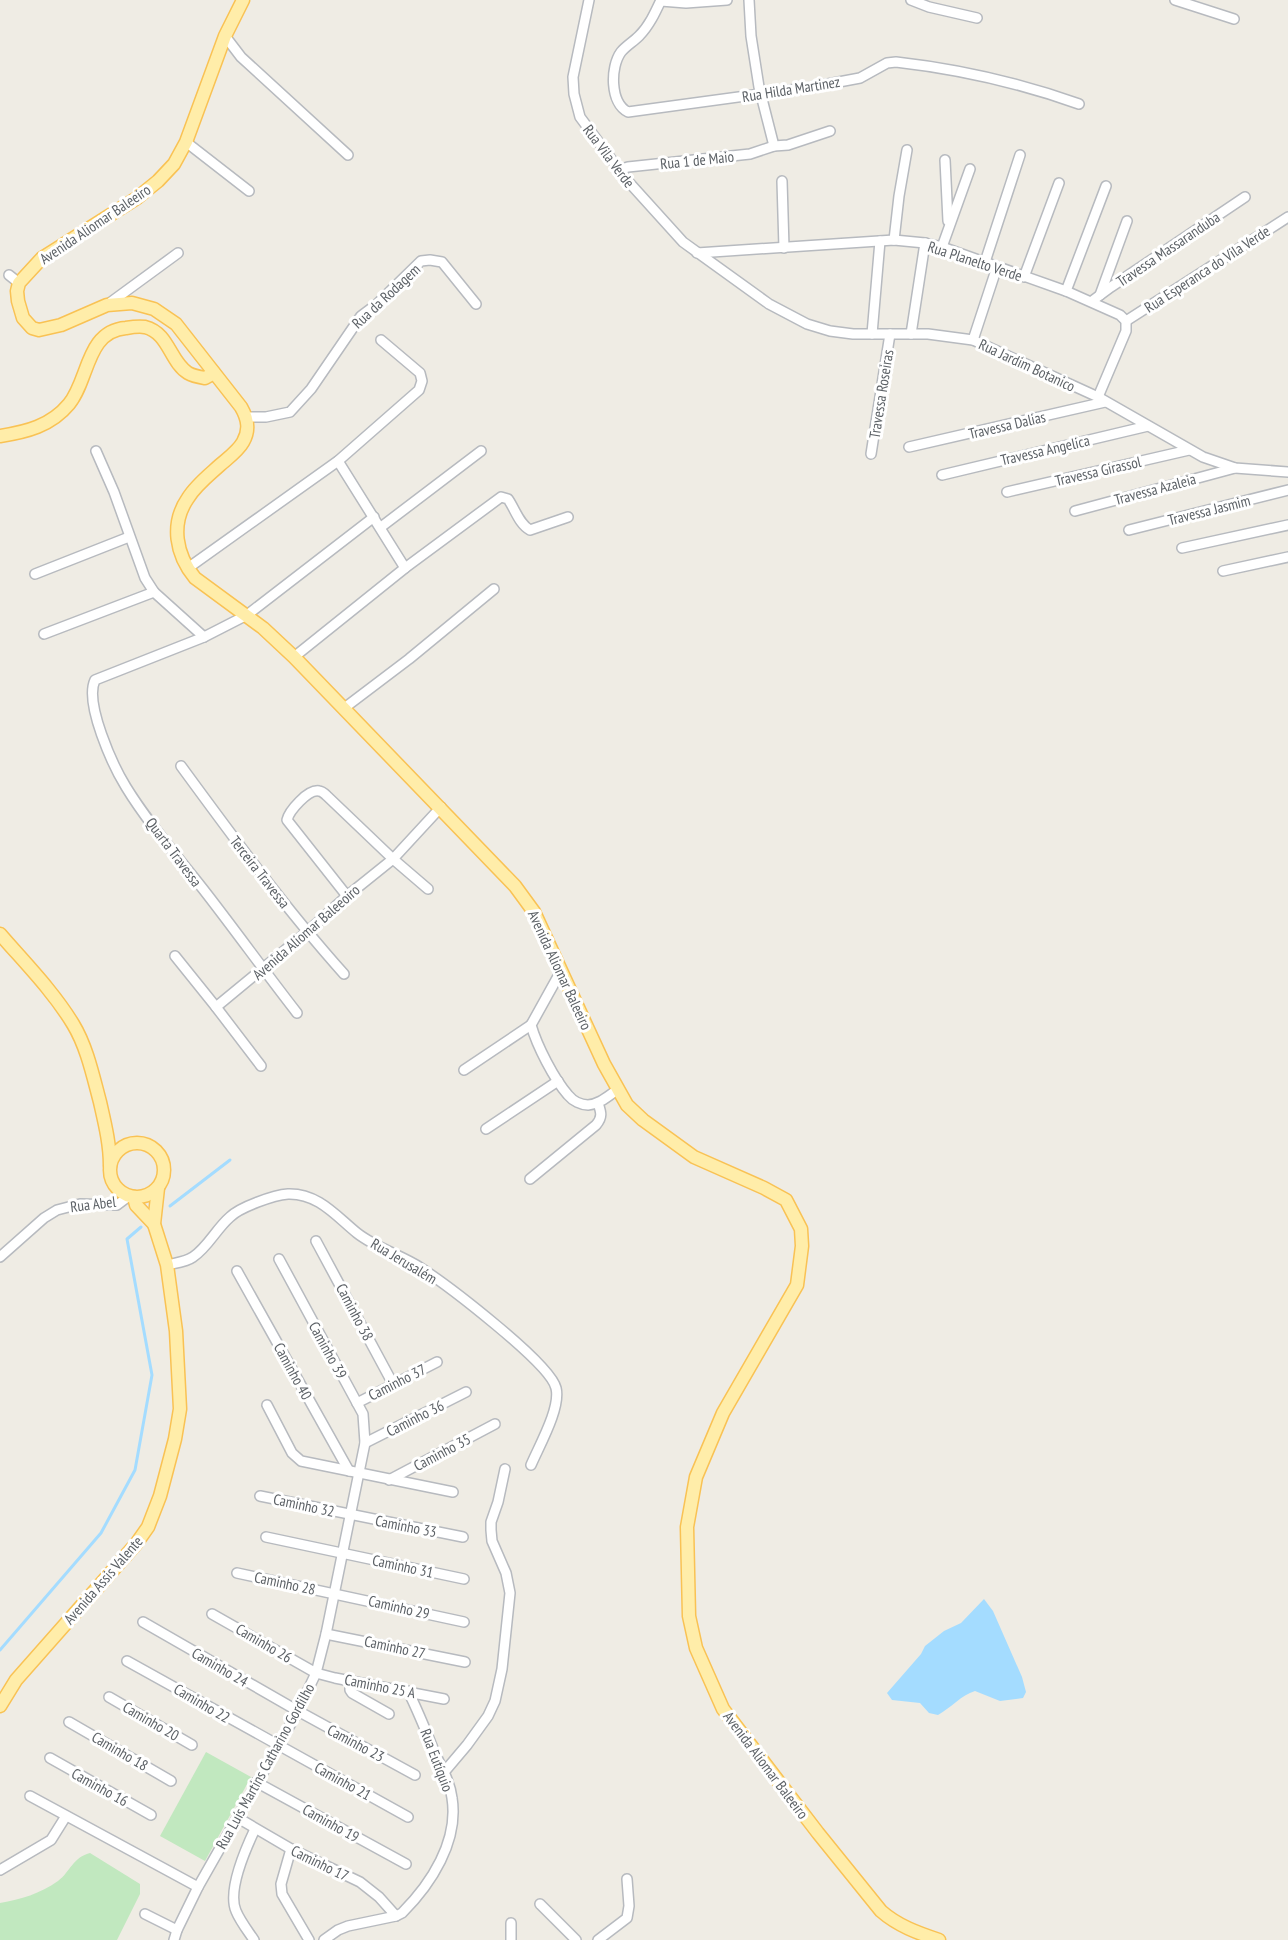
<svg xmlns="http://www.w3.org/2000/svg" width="1288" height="1940" font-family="'PT Sans Narrow',sans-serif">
	<rect width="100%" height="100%" fill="#efece4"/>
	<g fill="#c1e8bf">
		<polygon points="206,1752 251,1777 205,1861 160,1836"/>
		<path d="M 90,1853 L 140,1884 L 140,1894 L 117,1940 L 0,1940 L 0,1903 C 21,1899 40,1894 58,1881 C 71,1871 72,1858 90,1853 Z"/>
	</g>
	<path fill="#a4dcff" d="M 984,1599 L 993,1611 L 1022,1677 L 1026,1692 L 1023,1698 L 1000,1701 L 975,1691 C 961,1695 951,1708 938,1715 L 929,1713 L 920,1703 L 892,1700 L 887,1693 L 921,1654 L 925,1646 L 944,1631 L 961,1623 Z"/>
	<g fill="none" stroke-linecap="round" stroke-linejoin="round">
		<g stroke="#a4dcff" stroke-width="3">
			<polyline points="170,1206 230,1160"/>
			<polyline points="0,1650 101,1533 135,1470 152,1375 127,1239 141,1227"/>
		</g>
		<g stroke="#b7babf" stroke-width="12">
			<g id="minor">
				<polyline points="589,0 573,77 574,94 580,117 626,179 683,242 769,304 807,324 830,331 853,334 928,334 973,340 1098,397 1203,457 1235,468 1288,472"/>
				<path d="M 661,0 C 655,13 649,26 639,36 C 633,42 626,46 621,52 C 610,67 610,103 628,112 L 812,87 L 860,78 L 887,63 L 896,62 C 958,69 1020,83 1079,104"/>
				<polyline points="749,0 751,36 759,87 774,146 788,145 830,131"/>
				<polyline points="911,0 929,7 977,18"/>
				<polyline points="1175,0 1234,19"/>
				<polyline points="661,1 686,3 727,0"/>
				<polyline points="225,36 241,57 348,155"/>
				<polyline points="186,142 249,191"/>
				<polyline points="945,160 948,221"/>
				<polyline points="619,170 628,167 750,154 774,146"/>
				<polyline points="782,181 784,248"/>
				<polyline points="894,240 899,196 907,150"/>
				<polyline points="942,247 970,169"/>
				<polyline points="697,253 894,240 925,243 942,247 1066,291 1120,315 1126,321 1126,331 1098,397"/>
				<polyline points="985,262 1020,155"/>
				<polyline points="9,275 19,283"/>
				<polyline points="1024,277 1059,183"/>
				<polyline points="1066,291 1106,186"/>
				<polyline points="1100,295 1127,221"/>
				<polyline points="1092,301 1111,287 1245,197"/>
				<polyline points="107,305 178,253"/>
				<polyline points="1126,321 1288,217"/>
				<polyline points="872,334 880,241"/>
				<polyline points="911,334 925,243"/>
				<polyline points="973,340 997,267"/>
				<polyline points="247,417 266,417 290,412 311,389 361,316 377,304 421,261 430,260 442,262 476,304"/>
				<polyline points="909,447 1105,402"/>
				<polyline points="96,451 114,492 145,578 154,592 204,637"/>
				<polyline points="871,454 890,334"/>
				<polyline points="942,475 1148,426"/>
				<polyline points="1007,492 1189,450"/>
				<polyline points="1075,511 1235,468"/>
				<polyline points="381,527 481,451"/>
				<polyline points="1129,530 1288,490"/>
				<polyline points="1182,548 1288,525"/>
				<polyline points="188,568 338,461 419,390 422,381 420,373 381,340"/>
				<path d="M 405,568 L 501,497 L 508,499 C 515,509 519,524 530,530 L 568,517"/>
				<polyline points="1223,571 1288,557"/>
				<polyline points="35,574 129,537"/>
				<polyline points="44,634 154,592"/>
				<polyline points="294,657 405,568 338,461"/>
				<polyline points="343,709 409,659 494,589"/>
				<path d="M 181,766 C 233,837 285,908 344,974"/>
				<path d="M 347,896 L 287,820 C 289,811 308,789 319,791 C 321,791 325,794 327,796 L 393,859 L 428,889"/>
				<polyline points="175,956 216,1007 307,932 347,896 393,859 441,807"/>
				<path d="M 561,971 L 531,1025 C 537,1046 554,1079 568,1095 C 573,1101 581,1105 588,1105 C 600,1104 608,1096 617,1090"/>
				<polyline points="216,1007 261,1066"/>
				<path d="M 297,1013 C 265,972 235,930 203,889 C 177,856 148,823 126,787 C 113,766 84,703 95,680 L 204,637 L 247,615 L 374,517"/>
				<polyline points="464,1070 531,1025"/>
				<polyline points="486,1129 558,1081"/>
				<path d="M 530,1179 L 596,1125 C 603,1117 601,1112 598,1103"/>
				<polyline points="316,1241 393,1384"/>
				<polyline points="0,1257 44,1218 57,1210 80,1204 117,1205 129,1196"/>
				<path d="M 167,1265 C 175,1263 186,1262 193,1257 C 208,1247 216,1229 230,1217 C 240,1207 274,1195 288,1194 C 318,1193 336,1216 357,1233 C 376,1248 401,1255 421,1268 C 447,1285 550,1363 556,1388 C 561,1408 539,1446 531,1465"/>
				<polyline points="237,1271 349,1471"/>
				<polyline points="357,1403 437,1362"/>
				<polyline points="267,1405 292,1453 301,1461 453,1492"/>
				<polyline points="365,1443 466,1392"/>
				<polyline points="389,1480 495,1424"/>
				<polyline points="260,1496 463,1537"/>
				<polyline points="266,1537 464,1579"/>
				<polyline points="237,1573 464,1622"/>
				<polyline points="212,1614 316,1673 335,1678 444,1699"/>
				<polyline points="143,1622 298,1711 415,1775"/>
				<polyline points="326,1634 465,1662"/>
				<polyline points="127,1661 408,1817"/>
				<polyline points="350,1681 350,1690 352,1693 389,1714"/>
				<polyline points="109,1697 192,1745"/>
				<polyline points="69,1722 171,1781"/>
				<polyline points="50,1758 151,1815"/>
				<polyline points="445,1771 467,1745 488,1716 495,1701 502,1669 510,1593 506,1573 492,1541 491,1530 491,1522 498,1502 505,1469"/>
				<polyline points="256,1782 406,1864"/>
				<polyline points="30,1796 198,1887"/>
				<polyline points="238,1818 291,1849 360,1882 379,1897 396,1916"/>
				<polyline points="291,1849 281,1884 282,1894 309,1940"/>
				<polyline points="0,1870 51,1840 66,1816"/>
				<polyline points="540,1904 576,1940"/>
				<polyline points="145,1914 177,1930"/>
				<polyline points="511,1923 511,1940"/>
				<polyline points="174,1940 177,1930 198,1887 298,1711 316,1673 326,1634 365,1443 363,1414 279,1259"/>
				<path d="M 254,1940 C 248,1931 240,1921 236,1911 C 227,1890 246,1848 255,1829"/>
				<path d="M 324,1940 L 338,1930 L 348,1926 L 396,1916 L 402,1913 C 431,1884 459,1841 452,1798 C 450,1781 441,1767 434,1751 C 426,1731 418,1711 408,1691"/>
				<polyline points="598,1940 627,1918 629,1906 627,1879"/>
			</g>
		</g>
		<g stroke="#f9c254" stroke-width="15">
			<g id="major">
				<path d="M 243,0 L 225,36 L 186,142 L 174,164 L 158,181 L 137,198 L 42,258 L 19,283 L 17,291 L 18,301 L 23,318 L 32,328 L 39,330 L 61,325 L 107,305 L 132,303 L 154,309 L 176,324 L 241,407 C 248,419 250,430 243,442 C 238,451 228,458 220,465 C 209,475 196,485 188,498 C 170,524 176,555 195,578 L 263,628 L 294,657 L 515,886 L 534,912 L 604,1064 L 627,1105 L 643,1120 L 694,1157 L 764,1188 L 786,1200 L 801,1229 L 802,1246 L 797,1285 L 723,1413 L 696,1477 L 687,1527 L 689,1616 L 696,1648 L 723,1709 L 818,1833 L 881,1911 C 898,1926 918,1933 939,1940"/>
				<path d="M 0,436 C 26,432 51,426 69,404 C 89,380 86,331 126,328 C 132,327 139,326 145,327 C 169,333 170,362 188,373 C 193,376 199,377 205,378 L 214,373"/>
				<path d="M 0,934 C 25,963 53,991 73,1024 C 87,1047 93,1076 100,1102 C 105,1124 110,1144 110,1166"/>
				<circle cx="137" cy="1170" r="27"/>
				<polyline points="134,1197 136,1205 154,1224"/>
				<polyline points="0,1706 16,1680 136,1544 148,1527 160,1496 175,1439 180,1409 176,1331 167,1265 154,1224 158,1188"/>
			</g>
		</g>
		<use href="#minor" stroke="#fff" stroke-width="9"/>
		<use href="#major" stroke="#ffeda9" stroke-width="12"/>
	</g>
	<g text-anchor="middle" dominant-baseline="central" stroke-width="6" stroke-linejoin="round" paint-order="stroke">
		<g font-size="15" fill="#5c6166" stroke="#fff">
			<text transform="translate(791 89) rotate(-9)">Rua Hilda Martinez</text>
			<text transform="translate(609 156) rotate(53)">Rua Vila Verde</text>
			<text transform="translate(697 160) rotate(-6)">Rua 1 de Maio</text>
			<text transform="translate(95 224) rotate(-34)">Avenida Aliomar Baleeiro</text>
			<text transform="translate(1168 249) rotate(-34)">Travessa Massaranduba</text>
			<text transform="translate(975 261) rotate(18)">Rua Planelto Verde</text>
			<text transform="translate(1207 269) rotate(-33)">Rua Esperanca do Vila Verde</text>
			<text transform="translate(386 296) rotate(-43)">Rua da Rodagem</text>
			<text transform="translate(1027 365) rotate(25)">Rua Jardim Botanico</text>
			<text transform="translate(881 394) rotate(-81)">Travessa Roseiras</text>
			<text transform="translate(1007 425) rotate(-13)">Travessa Dalias</text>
			<text transform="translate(1045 450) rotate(-13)">Travessa Angelica</text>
			<text transform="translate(1098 471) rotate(-13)">Travessa Girassol</text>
			<text transform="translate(1155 489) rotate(-15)">Travessa Azaleia</text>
			<text transform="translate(1209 510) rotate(-14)">Travessa Jasmim</text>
			<text transform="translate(174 852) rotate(53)">Quarta Travessa</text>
			<text transform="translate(260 872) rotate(52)">Terceira Travessa</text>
			<text transform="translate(306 932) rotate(-41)">Avenida Aliomar Baleeoiro</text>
			<text transform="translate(560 970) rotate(65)">Avenida Aliomar Baleeiro</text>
			<text transform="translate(93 1204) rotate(-7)">Rua Abel</text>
			<text transform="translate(404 1261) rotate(31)">Rua Jerusalém</text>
			<text transform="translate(355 1312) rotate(62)">Caminho 38</text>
			<text transform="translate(328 1350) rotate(61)">Caminho 39</text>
			<text transform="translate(293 1371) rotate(61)">Caminho 40</text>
			<text transform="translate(397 1382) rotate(-27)">Caminho 37</text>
			<text transform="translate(415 1418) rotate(-27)">Caminho 36</text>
			<text transform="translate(442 1452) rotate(-28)">Caminho 35</text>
			<text transform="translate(304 1505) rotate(12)">Caminho 32</text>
			<text transform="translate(406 1526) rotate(11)">Caminho 33</text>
			<text transform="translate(403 1566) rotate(12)">Caminho 31</text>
			<text transform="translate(103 1580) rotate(-49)">Avenida Assis Valente</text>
			<text transform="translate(285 1583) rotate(12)">Caminho 28</text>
			<text transform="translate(399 1607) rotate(13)">Caminho 29</text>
			<text transform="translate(264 1643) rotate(30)">Caminho 26</text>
			<text transform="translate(395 1647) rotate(12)">Caminho 27</text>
			<text transform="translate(220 1667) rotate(30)">Caminho 24</text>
			<text transform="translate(380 1686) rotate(11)">Caminho 25 A</text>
			<text transform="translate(202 1703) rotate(30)">Caminho 22</text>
			<text transform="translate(151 1721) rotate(30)">Caminho 20</text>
			<text transform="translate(356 1743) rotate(28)">Caminho 23</text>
			<text transform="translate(120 1751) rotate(30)">Caminho 18</text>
			<text transform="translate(437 1760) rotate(69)">Rua Eutíquio</text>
			<text transform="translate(766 1765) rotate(53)">Avenida Aliomar Baleeiro</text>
			<text transform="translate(265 1766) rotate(-61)">Rua Luís Martins Catharino Gordilho</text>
			<text transform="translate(343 1781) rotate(29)">Caminho 21</text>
			<text transform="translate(100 1787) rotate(29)">Caminho 16</text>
			<text transform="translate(331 1823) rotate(29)">Caminho 19</text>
			<text transform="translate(320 1863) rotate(26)">Caminho 17</text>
		</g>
	</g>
</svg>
